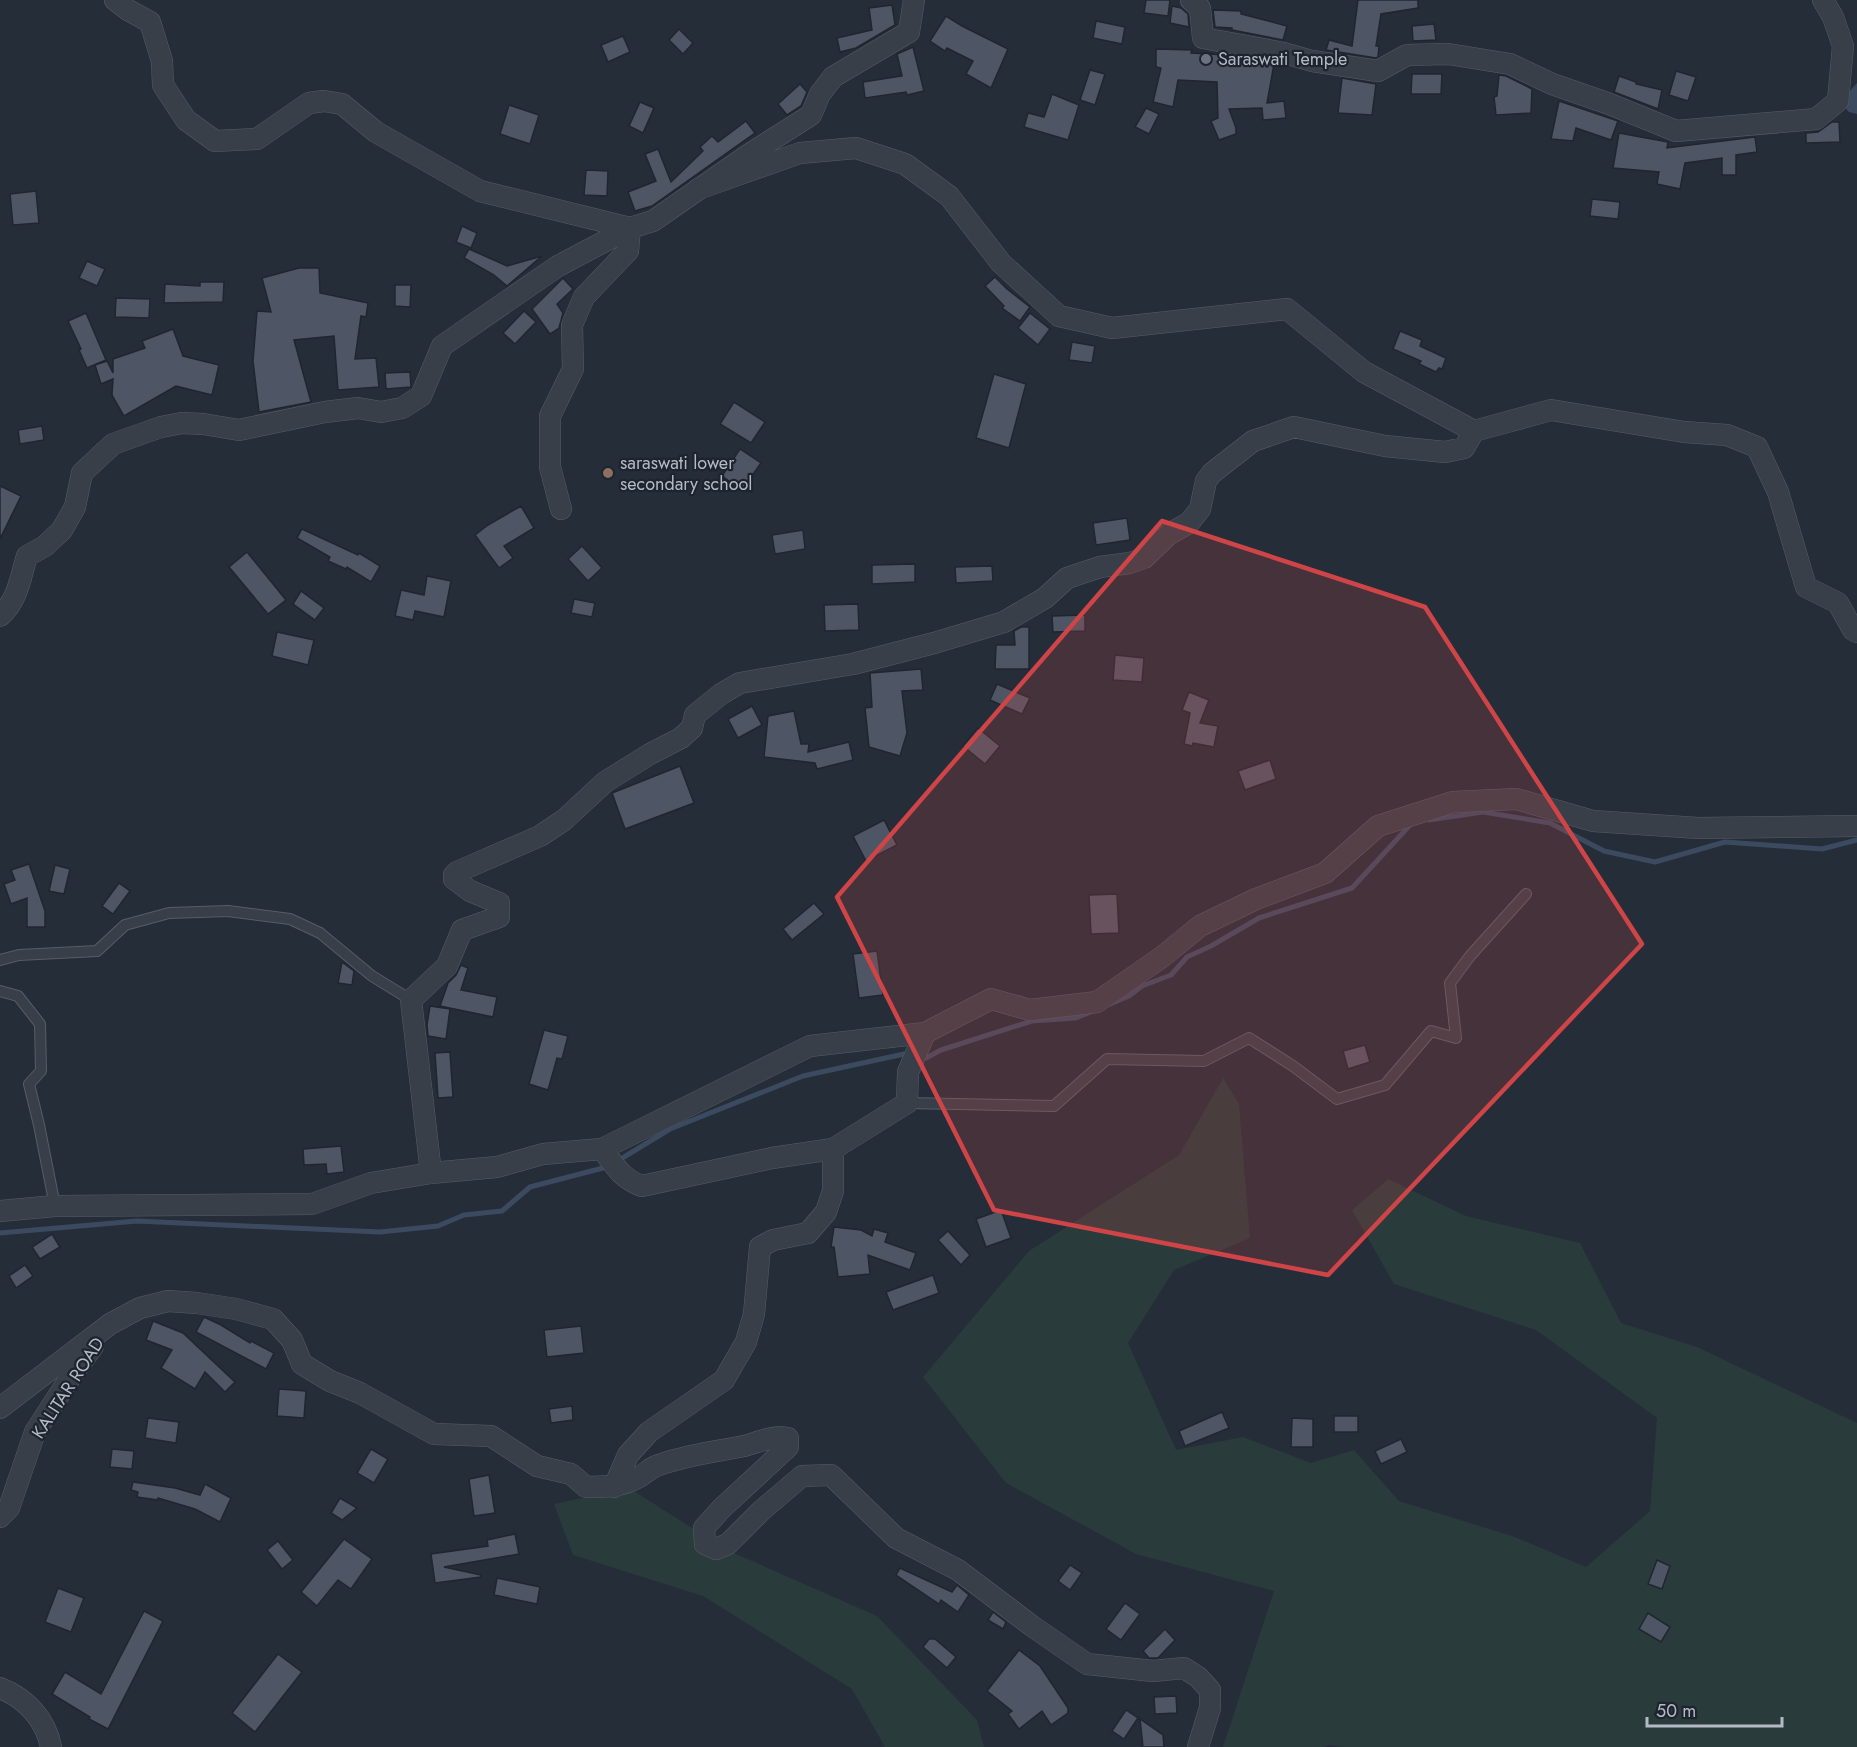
<svg xmlns="http://www.w3.org/2000/svg" width="1857" height="1747" font-family="Jost,sans-serif">
	<rect width="100%" height="100%" fill="#252d39"/>
	<g fill="#2a3b3c">
		<polygon points="1223,1078 1239,1104 1250,1238 1174,1270 1128,1343 1176,1450 1243,1437 1311,1463 1354,1450 1399,1501 1515,1537 1586,1567 1650,1511 1657,1418 1536,1330 1394,1284 1352,1210 1388,1179 1466,1216 1580,1243 1621,1323 1697,1347 1857,1423 1857,1747 1342,1747 1328,1745 1325,1747 1223,1747 1274,1591 1136,1554 1006,1483 923,1377 1029,1251 1179,1155"/>
		<polygon points="629,1488 727,1550 877,1616 977,1720 984,1747 885,1747 852,1689 703,1596 573,1555 554,1504"/>
	</g>
	<polygon fill="#3c4a60" points="1857,83 1857,114 1849,112 1840,102"/>
	<g fill="none" stroke-linecap="round" stroke-linejoin="round">
		<g stroke="#3c4a60" stroke-width="5">
			<polyline points="1429,820 1483,812 1550,823 1604,851 1655,862 1725,842 1822,849 1857,840"/>
			<polyline points="1110,1004 1129,996 1142,986 1171,975 1187,957 1211,946 1259,918 1352,888 1411,824"/>
			<polyline points="926,1058 941,1050 1032,1021 1076,1018 1093,1011"/>
			<polyline points="624,1157 670,1129 803,1076 904,1054"/>
			<polyline points="0,1233 137,1221 380,1232 438,1226 464,1215 502,1211 530,1187 603,1168"/>
		</g>
	</g>
	<g fill="#4e5564" stroke="#202630" stroke-width="1.5">
		<polygon points="1146,0 1170,0 1168,16 1144,13"/>
		<polygon points="1358,0 1418,0 1418,8 1381,14 1376,46 1379,46 1378,57 1376,58 1326,50 1329,40 1352,46"/>
		<polygon points="892,5 895,25 856,48 840,52 837,38 872,30 869,8"/>
		<polygon points="1172,6 1181,8 1188,14 1189,27 1170,23"/>
		<polygon points="1213,10 1241,11 1241,14 1287,26 1283,40 1232,30 1232,28 1215,27"/>
		<polygon points="946,16 962,26 1008,49 991,88 966,74 973,61 947,48 945,51 930,41"/>
		<polygon points="1096,21 1125,27 1122,44 1093,38"/>
		<polygon points="1434,24 1436,40 1413,41 1412,26"/>
		<polygon points="679,29 693,43 683,54 669,40"/>
		<polygon points="623,36 630,52 608,62 601,45"/>
		<polygon points="913,47 924,91 907,95 906,92 865,98 863,82 902,76 897,54"/>
		<polygon points="1156,49 1192,50 1191,53 1227,55 1274,64 1267,103 1284,101 1286,118 1263,120 1262,108 1229,109 1236,128 1236,134 1219,140 1211,121 1218,118 1217,82 1178,80 1173,107 1153,102 1161,68 1156,67"/>
		<polygon points="1090,70 1105,74 1095,105 1080,100"/>
		<polygon points="1676,71 1696,77 1688,101 1669,95"/>
		<polygon points="1412,74 1442,74 1441,94 1411,94"/>
		<polygon points="1499,75 1506,76 1532,89 1531,113 1496,115 1494,97 1497,96"/>
		<polygon points="1619,76 1636,82 1636,84 1662,90 1658,109 1614,92"/>
		<polygon points="1342,78 1376,84 1372,115 1338,113"/>
		<polygon points="800,84 807,92 801,106 787,115 778,104"/>
		<polygon points="1052,94 1079,105 1068,140 1024,127 1028,113 1044,117"/>
		<polygon points="1559,101 1618,121 1611,140 1576,128 1573,141 1551,139"/>
		<polygon points="640,102 654,108 643,133 629,126"/>
		<polygon points="509,105 539,115 530,144 500,134"/>
		<polygon points="1146,108 1159,114 1149,134 1135,127"/>
		<polygon points="746,121 755,133 652,206 635,211 628,192 656,181 645,154 658,149 671,182 703,151 700,147 712,136 718,142"/>
		<polygon points="1832,122 1839,122 1840,142 1806,143 1806,133 1818,132"/>
		<polygon points="1619,133 1668,142 1667,148 1755,137 1757,152 1736,155 1736,175 1722,175 1722,158 1685,163 1680,189 1657,184 1659,172 1613,168"/>
		<polygon points="586,170 608,171 607,196 584,195"/>
		<polygon points="36,191 39,223 13,225 10,194"/>
		<polygon points="1592,199 1620,202 1618,219 1590,216"/>
		<polygon points="462,226 477,233 471,248 456,242"/>
		<polygon points="469,249 507,266 542,256 507,286 494,275 464,258"/>
		<polygon points="87,261 105,269 97,286 79,278"/>
		<polygon points="299,268 319,268 320,293 368,303 366,317 361,316 355,359 376,358 379,387 338,390 334,336 294,340 311,402 259,412 253,361 257,311 271,312 262,278"/>
		<polygon points="995,277 1007,289 1030,307 1020,321 1002,308 1004,306 985,286"/>
		<polygon points="563,278 573,289 557,304 563,313 559,328 550,334 532,309"/>
		<polygon points="200,282 224,282 223,302 164,303 165,284 200,286"/>
		<polygon points="395,285 411,285 410,307 395,306"/>
		<polygon points="116,298 150,299 149,318 115,317"/>
		<polygon points="524,311 536,322 515,344 503,333"/>
		<polygon points="86,313 106,360 87,368 79,350 81,349 68,321"/>
		<polygon points="1030,313 1050,329 1038,345 1018,328"/>
		<polygon points="173,329 183,356 219,365 212,395 176,386 124,416 112,395 113,379 101,384 95,365 107,361 113,373 113,359 145,348 142,341"/>
		<polygon points="1400,331 1422,340 1420,346 1446,358 1442,369 1439,368 1436,372 1419,364 1421,361 1393,349"/>
		<polygon points="1072,342 1095,346 1092,363 1069,360"/>
		<polygon points="410,372 411,387 386,389 385,373"/>
		<polygon points="994,374 1026,384 1009,448 976,438"/>
		<polygon points="734,402 765,422 751,443 720,424"/>
		<polygon points="42,426 44,440 20,444 18,430"/>
		<polygon points="740,449 761,463 742,490 722,476"/>
		<polygon points="0,486 21,496 0,539"/>
		<polygon points="521,506 534,528 504,546 513,558 499,568 475,535 488,525"/>
		<polygon points="1127,518 1130,540 1096,545 1093,523"/>
		<polygon points="302,529 358,555 359,553 380,566 371,582 347,567 346,569 328,561 330,557 297,538"/>
		<polygon points="803,530 805,549 775,554 772,535"/>
		<polygon points="582,546 602,568 588,581 568,559"/>
		<polygon points="247,552 286,600 268,614 229,567"/>
		<polygon points="915,564 915,582 872,584 872,565"/>
		<polygon points="992,566 993,581 956,583 955,567"/>
		<polygon points="427,576 451,581 444,617 415,611 413,620 395,616 401,590 424,595"/>
		<polygon points="301,591 324,608 315,620 293,604"/>
		<polygon points="574,599 595,603 592,617 571,613"/>
		<polygon points="858,604 859,630 825,631 824,605"/>
		<polygon points="1085,615 1085,631 1053,632 1052,616"/>
		<polygon points="1021,627 1029,627 1029,669 995,669 996,645 1015,645 1014,631"/>
		<polygon points="277,632 314,640 308,665 272,656"/>
		<polygon points="1115,655 1144,658 1142,682 1113,680"/>
		<polygon points="921,669 923,690 902,691 907,733 900,756 869,747 865,708 872,707 870,673"/>
		<polygon points="997,684 1030,698 1022,714 990,700"/>
		<polygon points="1189,692 1209,700 1200,723 1218,726 1214,747 1193,743 1192,746 1184,744 1190,713 1182,710"/>
		<polygon points="752,706 762,725 738,738 728,719"/>
		<polygon points="794,711 801,744 809,744 808,752 849,742 853,760 817,769 815,763 764,757 768,716"/>
		<polygon points="978,728 1000,746 985,764 963,746"/>
		<polygon points="1270,760 1276,779 1245,790 1238,771"/>
		<polygon points="680,766 694,803 625,829 612,793"/>
		<polygon points="884,820 897,845 866,861 853,836"/>
		<polygon points="29,864 45,911 45,927 27,927 27,898 11,904 4,884 15,880 11,870"/>
		<polygon points="55,865 70,869 64,894 49,891"/>
		<polygon points="119,883 130,891 113,914 102,906"/>
		<polygon points="1117,894 1119,933 1091,934 1089,895"/>
		<polygon points="814,903 824,914 792,940 783,929"/>
		<polygon points="877,951 883,995 859,998 853,954"/>
		<polygon points="342,962 354,971 352,985 338,983"/>
		<polygon points="461,965 468,968 461,990 497,997 493,1017 440,1006 448,983 456,975"/>
		<polygon points="430,1006 450,1009 446,1039 428,1036 427,1025"/>
		<polygon points="544,1030 568,1036 562,1059 557,1058 548,1090 529,1084"/>
		<polygon points="1365,1045 1370,1062 1348,1069 1343,1051"/>
		<polygon points="450,1052 453,1097 438,1098 435,1053"/>
		<polygon points="341,1146 344,1172 327,1174 326,1164 304,1165 303,1149"/>
		<polygon points="1001,1210 1011,1238 986,1247 976,1219"/>
		<polygon points="834,1227 861,1230 872,1236 874,1229 888,1233 885,1242 916,1253 910,1270 868,1255 870,1274 838,1277 834,1247 831,1247"/>
		<polygon points="948,1231 970,1255 961,1265 938,1240"/>
		<polygon points="52,1234 60,1247 40,1259 32,1247"/>
		<polygon points="25,1265 33,1276 16,1288 9,1276"/>
		<polygon points="933,1275 939,1293 893,1310 886,1292"/>
		<polygon points="204,1317 221,1325 250,1343 251,1341 274,1353 266,1369 196,1332"/>
		<polygon points="153,1321 183,1333 235,1382 225,1392 205,1372 195,1389 161,1368 172,1350 146,1340"/>
		<polygon points="581,1326 584,1353 547,1357 544,1330"/>
		<polygon points="279,1389 306,1391 304,1418 277,1416"/>
		<polygon points="572,1406 573,1420 551,1423 549,1409"/>
		<polygon points="1222,1412 1229,1428 1185,1446 1179,1431"/>
		<rect x="1334" y="1416" width="24" height="16"/>
		<polygon points="148,1418 179,1422 176,1443 145,1438"/>
		<polygon points="1292,1418 1313,1419 1313,1447 1291,1447"/>
		<polygon points="1401,1439 1407,1452 1381,1464 1375,1451"/>
		<polygon points="112,1449 134,1451 132,1469 110,1467"/>
		<polygon points="371,1449 388,1459 374,1483 357,1473"/>
		<polygon points="489,1475 495,1513 474,1516 469,1479"/>
		<polygon points="133,1482 175,1488 200,1495 205,1484 231,1498 220,1522 195,1509 158,1498 158,1500 137,1497 138,1492 131,1490"/>
		<polygon points="340,1498 357,1508 342,1520 331,1513"/>
		<polygon points="515,1534 519,1554 444,1567 481,1575 481,1577 435,1583 431,1554 488,1546 487,1540"/>
		<polygon points="344,1539 372,1559 351,1589 338,1580 317,1606 301,1592"/>
		<polygon points="278,1541 293,1560 282,1569 267,1550"/>
		<polygon points="1657,1560 1670,1566 1662,1589 1648,1584"/>
		<polygon points="1070,1565 1082,1573 1070,1590 1058,1581"/>
		<polygon points="900,1568 952,1592 957,1585 969,1595 958,1612 941,1600 939,1604 896,1575"/>
		<polygon points="497,1578 540,1587 537,1604 494,1595"/>
		<polygon points="58,1588 84,1598 71,1632 45,1622"/>
		<polygon points="1125,1603 1140,1614 1121,1640 1106,1629"/>
		<polygon points="144,1611 163,1621 108,1729 89,1719 90,1717 52,1694 65,1672 101,1694"/>
		<polygon points="993,1612 1006,1622 1003,1629 988,1620"/>
		<polygon points="1648,1613 1670,1627 1661,1642 1639,1629"/>
		<polygon points="1165,1629 1175,1640 1158,1658 1149,1658 1143,1651"/>
		<polygon points="929,1639 935,1639 956,1657 947,1668 923,1647"/>
		<polygon points="1019,1650 1040,1666 1068,1708 1068,1713 1051,1725 1042,1711 1019,1729 1008,1714 1012,1711 987,1691"/>
		<polygon points="278,1654 302,1672 255,1732 232,1713"/>
		<polygon points="1176,1696 1177,1713 1155,1714 1154,1697"/>
		<polygon points="1126,1710 1138,1718 1124,1739 1112,1731"/>
		<polygon points="1140,1719 1163,1735 1164,1747 1143,1747"/>
	</g>
	<g fill="none" stroke-linecap="round" stroke-linejoin="round">
		<g stroke="#565d67" stroke-width="12">
			<g id="service">
				<polyline points="0,960 19,955 97,951 125,925 169,913 228,911 290,919 320,933 372,976 411,1000"/>
				<polyline points="0,991 18,996 40,1024 41,1071 29,1084 39,1125 55,1206"/>
				<polyline points="907,1103 1054,1106 1107,1059 1204,1061 1249,1038 1293,1066 1337,1099 1385,1085 1431,1031 1456,1038 1450,983 1470,956 1526,894"/>
			</g>
		</g>
		<g stroke="#565d67" stroke-width="22">
			<g id="minor">
				<polyline points="115,0 128,10 150,22 162,61 163,85 186,120 215,141 257,139 309,103 324,101 342,104 376,132 480,191 630,228 628,251 584,297 572,325 573,369 550,416 550,467 561,509"/>
				<polyline points="1191,0 1200,8 1203,38 1284,53 1312,61 1378,71 1407,55 1448,54 1510,64 1552,84 1607,103 1676,131 1816,119 1838,101 1843,46 1833,17 1823,0"/>
				<polyline points="698,189 800,153 856,148 905,164 949,196 1001,263 1059,316 1112,328 1287,309 1364,372 1474,431 1551,410 1684,432 1727,435 1757,447 1778,492 1806,587 1838,603 1853,630 1857,632"/>
				<path d="M 0,616 C 18,600 20,579 27,556 L 45,546 L 62,530 L 75,507 L 82,473 L 113,444 L 161,427 L 182,423 L 203,424 L 239,430 L 325,412 L 358,408 L 381,412 L 402,408 L 421,396 L 442,346 L 558,266 L 630,228 L 653,221 L 748,155 L 811,115 L 820,94 L 833,77 L 909,32 L 914,0"/>
				<path d="M 602,1149 C 614,1165 622,1179 642,1186 L 772,1158 L 833,1149 L 907,1103 L 908,1072 L 925,1033"/>
				<polyline points="431,1173 411,1000 447,966 462,930 499,917 499,903 470,891 454,879 454,875 457,872 540,836 564,820 605,782 650,754 681,738 692,728 695,715 721,694 740,683 853,664 934,643 1004,622 1045,598 1067,578 1100,567 1130,563 1144,558 1169,534 1189,523 1200,509 1206,481 1212,473 1253,441 1294,427 1385,446 1445,452 1464,448 1474,431"/>
				<polyline points="0,1211 55,1206 312,1204 371,1183 431,1173 497,1167 543,1154 602,1149 810,1046 925,1033 991,999 1030,1010 1097,1002 1162,957 1200,926 1256,899 1325,873 1378,826 1453,802 1516,799 1593,821 1698,828 1857,826"/>
				<path d="M 0,1408 L 110,1324 L 140,1308 L 168,1301 L 197,1303 L 236,1309 L 273,1319 L 292,1340 L 302,1364 L 330,1381 L 360,1393 L 434,1434 L 491,1436 L 537,1466 L 571,1474 L 586,1487 C 605,1487 622,1487 639,1477 C 646,1473 651,1467 659,1465 C 686,1455 715,1452 744,1446 C 760,1442 772,1435 788,1438 L 788,1447 L 721,1509 L 704,1528 L 705,1544 L 716,1549 L 728,1544 L 761,1511 L 802,1476 L 831,1475 L 896,1538 L 958,1570 L 1032,1626 L 1087,1664 L 1153,1671 L 1184,1668 L 1198,1677 L 1210,1690 L 1210,1708 L 1198,1747"/>
				<polyline points="614,1487 628,1455 649,1432 724,1380 746,1342 754,1314 760,1247 773,1240 808,1233 826,1212 833,1191 833,1149"/>
				<polyline points="0,1517 9,1508 35,1432 70,1378 93,1346"/>
				<path d="M 0,1688 C 26,1698 46,1720 51,1747"/>
			</g>
		</g>
		<use href="#service" stroke="#383f49" stroke-width="10"/>
		<use href="#minor" stroke="#383f49" stroke-width="21"/>
	</g>
	<path fill="#cf4547" fill-opacity="0.2" stroke="#cf4547" stroke-width="4.5" stroke-linejoin="round" d="M 1162,521 L 1425,607 L 1642,944 L 1328,1275 L 994,1210 L 837,897 Z"/>
	<circle fill="#6b7280" stroke="#1e242e" stroke-width="2" cx="1206" cy="59" r="6"/>
	<circle fill="#8d6e63" stroke="#1e242e" stroke-width="2" cx="608" cy="473" r="6"/>
	<g text-anchor="middle" dominant-baseline="central" stroke-width="4.5" stroke-linejoin="round" paint-order="stroke">
		<g font-size="18" fill="#b4bac5" stroke="#1e242e" text-anchor="start">
			<text x="1218" y="59">Saraswati Temple</text>
			<text x="620" y="463">saraswati lower<tspan x="620" dy="21">secondary school</tspan></text>
		</g>
		<g font-size="18" fill="#b4bac5" stroke="#1e242e">
			<text transform="translate(68 1388) rotate(-57)">KALITAR ROAD</text>
		</g>
	</g>
	<path d="M1647 1717v9h135v-9" fill="none" stroke="#b4bac5" stroke-width="3"/>
	<text x="1656" y="1717" font-size="18" fill="#b4bac5" stroke="#1e242e" stroke-width="4.5" paint-order="stroke">50 m</text>
</svg>
